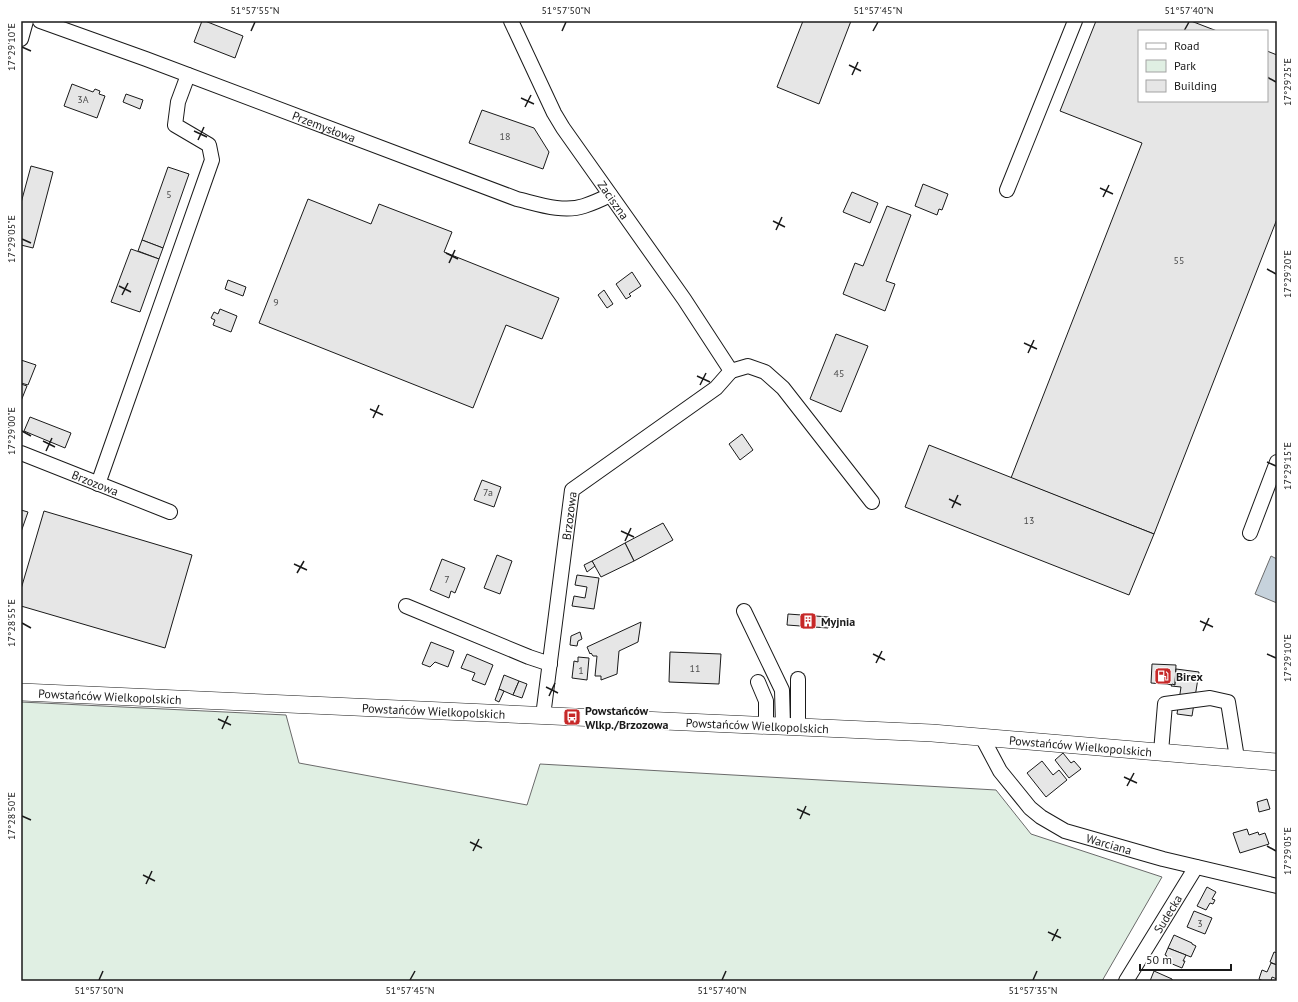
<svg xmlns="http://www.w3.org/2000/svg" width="1298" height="1002" font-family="'PT Sans',sans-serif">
	<rect width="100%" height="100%" fill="#fff"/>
	<polygon fill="#e0efe3" stroke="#6a6a6a" points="21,702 286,715 299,763 527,805 540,764 996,790 1031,834 1162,877 1102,981 21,981"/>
	<polygon fill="#c6d2dc" stroke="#6a6a6a" points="1271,556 1277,559 1277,603 1255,594"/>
	<g fill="#e6e6e6" stroke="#1a1a1a">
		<polygon points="202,21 205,21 243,36 235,58 194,42"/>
		<polygon points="803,21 851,21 819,104 777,87"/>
		<polygon points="1096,21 1191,21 1217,31 1139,31 1139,101 1267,101 1267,51 1277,55 1277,219 1154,534 1011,478 1142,143 1060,111"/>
		<polygon points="72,84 93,92 95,89 100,91 99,94 105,96 97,118 64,106"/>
		<polygon points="126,94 143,100 140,109 123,102"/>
		<polygon points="482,110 534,128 549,152 543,169 469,143"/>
		<polygon points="31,166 53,172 33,248 21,245 21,203"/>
		<polygon points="168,167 189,174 163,248 142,240"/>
		<polygon points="923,184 948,194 942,210 939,209 937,215 915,206"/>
		<polygon points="852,192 878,203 870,223 843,212"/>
		<polygon points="308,199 371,224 379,204 452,232 444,252 559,298 542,339 506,325 473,408 259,323"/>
		<polygon points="887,206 911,215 886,281 895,284 885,311 843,294 855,263 863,266"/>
		<polygon points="142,240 163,248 159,259 138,251"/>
		<polygon points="131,249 159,259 140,312 111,302"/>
		<polygon points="632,272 641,286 629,294 631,296 626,299 616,284"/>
		<polygon points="228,280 246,287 243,296 225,289"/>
		<polygon points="604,290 613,304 607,308 598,295"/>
		<polygon points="220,309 237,316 231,332 213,325 215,320 211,318 214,312 218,314"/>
		<polygon points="836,334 868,346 841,412 810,399"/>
		<polygon points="21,360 36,365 28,385 21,383"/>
		<polygon points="21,384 27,386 21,401"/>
		<polygon points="30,417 71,433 65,448 24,431"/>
		<polygon points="742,434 753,450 740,460 729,444"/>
		<polygon points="929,445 1154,534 1129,595 905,507"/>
		<polygon points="482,480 501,487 494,507 474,500"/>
		<polygon points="21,510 28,512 21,532"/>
		<polygon points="44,511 192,555 165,648 21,606 21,589"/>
		<polygon points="663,523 673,540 634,561 625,543"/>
		<polygon points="625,543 634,561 601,577 592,561"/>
		<polygon points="497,555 512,561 500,594 484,588"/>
		<polygon points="442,559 465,568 455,593 451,591 449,598 430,590"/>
		<polygon points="592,561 595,566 587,572 584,565"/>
		<polygon points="577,575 599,578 594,609 572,606 574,596 585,598 587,587 575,585"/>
		<polygon points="788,614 829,617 828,628 787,625"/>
		<polygon points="641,622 638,642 619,651 617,674 601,680 601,676 595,676 597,656 593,656 591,653 590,654 587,647"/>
		<polygon points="580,632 582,639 578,641 577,646 570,645 571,636"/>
		<polygon points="431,642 454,651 448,667 435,662 430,667 422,664"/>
		<polygon points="670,652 721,654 719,684 669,682"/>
		<polygon points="467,654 493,665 485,685 472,680 475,673 461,668"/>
		<polygon points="578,657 589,658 587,680 572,678 574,661 578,662"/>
		<polygon points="1152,664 1176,665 1175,685 1151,683"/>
		<polygon points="1176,669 1199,672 1192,716 1177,714 1181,687 1171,686 1172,684 1175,685"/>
		<polygon points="504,675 519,681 513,695 499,689"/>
		<polygon points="519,681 527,684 522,698 513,695"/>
		<polygon points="499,689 504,691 499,702 495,700"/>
		<polygon points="1063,753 1071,763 1074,761 1081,769 1069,778 1055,760"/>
		<polygon points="1042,761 1053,775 1059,770 1067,780 1046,797 1027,773"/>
		<polygon points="1267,799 1270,809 1259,812 1257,802"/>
		<polygon points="1247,829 1249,835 1258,832 1259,835 1265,833 1269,844 1240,853 1233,833"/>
		<polygon points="1207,887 1216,892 1212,899 1215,900 1213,904 1210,903 1206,910 1197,906"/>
		<polygon points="1194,911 1212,918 1205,934 1187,927"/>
		<polygon points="1174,935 1192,943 1192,944 1196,946 1191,957 1168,948"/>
		<polygon points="1168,948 1186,955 1183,961 1185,961 1182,968 1165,961 1167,956 1165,955"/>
		<polygon points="1274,952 1277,953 1277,965 1270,962"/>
		<polygon points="1271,963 1277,965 1277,979 1272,977 1271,981 1263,981 1259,979 1262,970 1267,972"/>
		<polygon points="1154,971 1172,979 1172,980 1174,981 1150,981"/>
	</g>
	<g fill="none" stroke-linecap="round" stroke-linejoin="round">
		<g stroke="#1a1a1a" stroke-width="16">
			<g id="minor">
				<path id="s1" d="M 40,21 L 146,59 L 517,199 C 538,204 563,213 584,206 C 593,203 602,199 610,195"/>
				<path id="s2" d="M 511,21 L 554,113 L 563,128 L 684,299 L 731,371"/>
				<polyline points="21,39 26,21"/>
				<polyline points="1007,190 1075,21"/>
				<polyline points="731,371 748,366 765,372 783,388 872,502"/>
				<path id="s3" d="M 21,453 L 170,512"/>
				<polyline points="98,484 212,160 209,145 175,125 178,102 188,75"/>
				<polyline points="1250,533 1277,462"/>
				<polyline points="406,606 529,657 550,664"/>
				<polyline points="744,611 782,690 783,726"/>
				<polyline points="758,682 766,701 766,725"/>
				<path id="s4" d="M 543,716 L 572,490 L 716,388 L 731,371"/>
				<polyline points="798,727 798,679"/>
				<path id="s5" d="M 982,737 L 1000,771 L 1030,808 L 1041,817 L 1065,831 L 1163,859 L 1277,886"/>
				<polyline points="1161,752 1165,704 1210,698 1228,702 1237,758"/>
				<path id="s6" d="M 1126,981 L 1196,867"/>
			</g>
		</g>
		<g stroke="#1a1a1a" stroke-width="18">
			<g id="major">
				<path id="s7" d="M 21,692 L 932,733 L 1277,762"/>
			</g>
		</g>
		<use href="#minor" stroke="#fff" stroke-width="14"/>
		<use href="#major" stroke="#fff" stroke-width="17"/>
	</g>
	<path fill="none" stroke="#1a1a1a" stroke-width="1.5" d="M 251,31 L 255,22M 562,31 L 566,22M 873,31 L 878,22M 1184,31 L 1189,22M 22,47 L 31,51M 849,65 L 861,71M 852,75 L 858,62M 1267,77 L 1276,82M 521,98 L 534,104M 525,107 L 531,95M 194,131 L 207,137M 198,140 L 204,127M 1100,188 L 1113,194M 1103,197 L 1109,185M 773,221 L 785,227M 776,230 L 782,217M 22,239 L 31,243M 446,253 L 458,259M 449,263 L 455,250M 1267,269 L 1276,274M 119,286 L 131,292M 122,295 L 128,283M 1024,343 L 1037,349M 1028,353 L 1034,340M 697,376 L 710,382M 700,385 L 706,373M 370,409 L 383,415M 373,418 L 379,405M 22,431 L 31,436M 43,441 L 55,447M 46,451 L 52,438M 1267,462 L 1276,466M 949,499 L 961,505M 952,508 L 958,495M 621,531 L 634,537M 625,541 L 631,528M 294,564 L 307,570M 297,573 L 304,561M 1200,621 L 1213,627M 22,623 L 31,628M 1203,631 L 1209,618M 873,654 L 885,660M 1267,654 L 1276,658M 876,663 L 882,651M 546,687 L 558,693M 549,696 L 555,683M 218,719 L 231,725M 222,729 L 228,716M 1124,777 L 1137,783M 1127,786 L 1134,773M 797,809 L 810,815M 22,816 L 31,820M 800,819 L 806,806M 470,842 L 482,848M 1267,846 L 1276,851M 473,851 L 479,839M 143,875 L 155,881M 146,884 L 152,871M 1048,932 L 1061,938M 1052,941 L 1058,929M 99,980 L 103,971M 410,980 L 415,971M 722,980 L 726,971M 1033,980 L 1037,971"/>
	<defs>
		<g id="building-square" transform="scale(0.9)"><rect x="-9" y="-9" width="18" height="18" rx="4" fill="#c62828" stroke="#fff"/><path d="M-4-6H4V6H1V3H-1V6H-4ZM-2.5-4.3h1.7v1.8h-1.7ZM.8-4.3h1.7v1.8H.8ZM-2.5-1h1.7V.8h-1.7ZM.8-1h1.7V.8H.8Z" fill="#fff"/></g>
		<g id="fuel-square" transform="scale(0.9)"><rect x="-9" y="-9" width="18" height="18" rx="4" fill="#c62828" stroke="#fff"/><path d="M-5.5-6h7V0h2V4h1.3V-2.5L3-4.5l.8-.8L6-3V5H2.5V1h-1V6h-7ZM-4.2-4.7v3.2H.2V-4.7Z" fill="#fff"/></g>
		<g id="bus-square" transform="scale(0.9)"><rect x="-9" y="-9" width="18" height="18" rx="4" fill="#c62828" stroke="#fff"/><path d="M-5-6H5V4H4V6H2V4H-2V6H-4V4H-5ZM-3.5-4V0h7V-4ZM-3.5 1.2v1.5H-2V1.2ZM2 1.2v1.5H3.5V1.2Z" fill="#fff"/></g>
	</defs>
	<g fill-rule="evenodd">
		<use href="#building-square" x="808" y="621"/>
		<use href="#fuel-square" x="1163" y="676"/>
		<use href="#bus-square" x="572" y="717"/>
	</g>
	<g text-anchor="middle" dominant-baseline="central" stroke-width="3" stroke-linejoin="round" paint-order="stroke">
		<g font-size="10" fill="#4d4d4d">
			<text x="83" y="99">3A</text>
			<text x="505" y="136">18</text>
			<text x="169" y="194">5</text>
			<text x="1179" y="260">55</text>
			<text x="276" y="302">9</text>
			<text x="839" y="373">45</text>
			<text x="488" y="492">7a</text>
			<text x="1029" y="520">13</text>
			<text x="447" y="579">7</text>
			<text x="695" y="668">11</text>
			<text x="581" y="670">1</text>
			<text x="1200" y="923">3</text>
		</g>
		<g font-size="12" fill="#1a1a1a" stroke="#fff">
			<text stroke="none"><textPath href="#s1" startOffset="303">Przemysłowa</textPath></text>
			<text stroke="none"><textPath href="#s2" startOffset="207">Zaciszna</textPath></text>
			<text stroke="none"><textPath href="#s3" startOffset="80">Brzozowa</textPath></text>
			<text stroke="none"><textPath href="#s4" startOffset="202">Brzozowa</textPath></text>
			<text stroke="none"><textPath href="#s7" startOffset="89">Powstańców Wielkopolskich</textPath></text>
			<text stroke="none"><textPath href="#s7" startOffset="413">Powstańców Wielkopolskich</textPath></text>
			<text stroke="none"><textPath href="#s7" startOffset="737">Powstańców Wielkopolskich</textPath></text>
			<text stroke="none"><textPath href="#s7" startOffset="1061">Powstańców Wielkopolskich</textPath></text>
			<text stroke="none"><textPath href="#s5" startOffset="174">Warciana</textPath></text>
			<text stroke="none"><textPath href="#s6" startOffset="79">Sudecka</textPath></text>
		</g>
		<g font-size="12" font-weight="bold" fill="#1a1a1a" stroke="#fff" text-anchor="start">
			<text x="821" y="621">Myjnia</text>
			<text x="1176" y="676">Birex</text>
			<text x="585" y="710">Powstańców<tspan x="585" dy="14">Wlkp./Brzozowa</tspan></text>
		</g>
	</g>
	<rect width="1298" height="1002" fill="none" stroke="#ffffff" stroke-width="44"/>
	<rect x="1138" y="30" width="130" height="72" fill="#ffffff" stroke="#a3a3a3"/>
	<rect x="1146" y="43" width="20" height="6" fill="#ffffff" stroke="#a3a3a3"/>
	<text x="1174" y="50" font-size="12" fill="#1a1a1a">Road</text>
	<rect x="1146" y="60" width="20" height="12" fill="#e0efe3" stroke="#a3a3a3"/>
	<text x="1174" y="70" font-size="12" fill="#1a1a1a">Park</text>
	<rect x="1146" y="80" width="20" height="12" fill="#e6e6e6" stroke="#a3a3a3"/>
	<text x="1174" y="90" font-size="12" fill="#1a1a1a">Building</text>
	<path d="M1140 964v6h91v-6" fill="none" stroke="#1a1a1a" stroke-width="2"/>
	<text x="1146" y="964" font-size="12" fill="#1a1a1a" stroke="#ffffff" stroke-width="3" paint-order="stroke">50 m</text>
	<rect x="22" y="22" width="1254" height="958" fill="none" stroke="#1a1a1a" stroke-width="1.5"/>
	<g font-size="10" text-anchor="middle" fill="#1a1a1a">
		<text x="255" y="14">51°57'55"N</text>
		<text x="566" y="14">51°57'50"N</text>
		<text x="878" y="14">51°57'45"N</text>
		<text x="1189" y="14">51°57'40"N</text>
		<text transform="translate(11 47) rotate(-90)" y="4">17°29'10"E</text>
		<text transform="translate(1287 82) rotate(-90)" y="4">17°29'25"E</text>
		<text transform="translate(11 239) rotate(-90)" y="4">17°29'05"E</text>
		<text transform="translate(1287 274) rotate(-90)" y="4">17°29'20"E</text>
		<text transform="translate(11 431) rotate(-90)" y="4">17°29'00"E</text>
		<text transform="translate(1287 466) rotate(-90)" y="4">17°29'15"E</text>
		<text transform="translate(11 623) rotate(-90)" y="4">17°28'55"E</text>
		<text transform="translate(1287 658) rotate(-90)" y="4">17°29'10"E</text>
		<text transform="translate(11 816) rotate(-90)" y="4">17°28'50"E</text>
		<text transform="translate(1287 851) rotate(-90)" y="4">17°29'05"E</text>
		<text x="99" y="994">51°57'50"N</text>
		<text x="410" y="994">51°57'45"N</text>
		<text x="722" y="994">51°57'40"N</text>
		<text x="1033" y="994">51°57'35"N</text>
	</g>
</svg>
